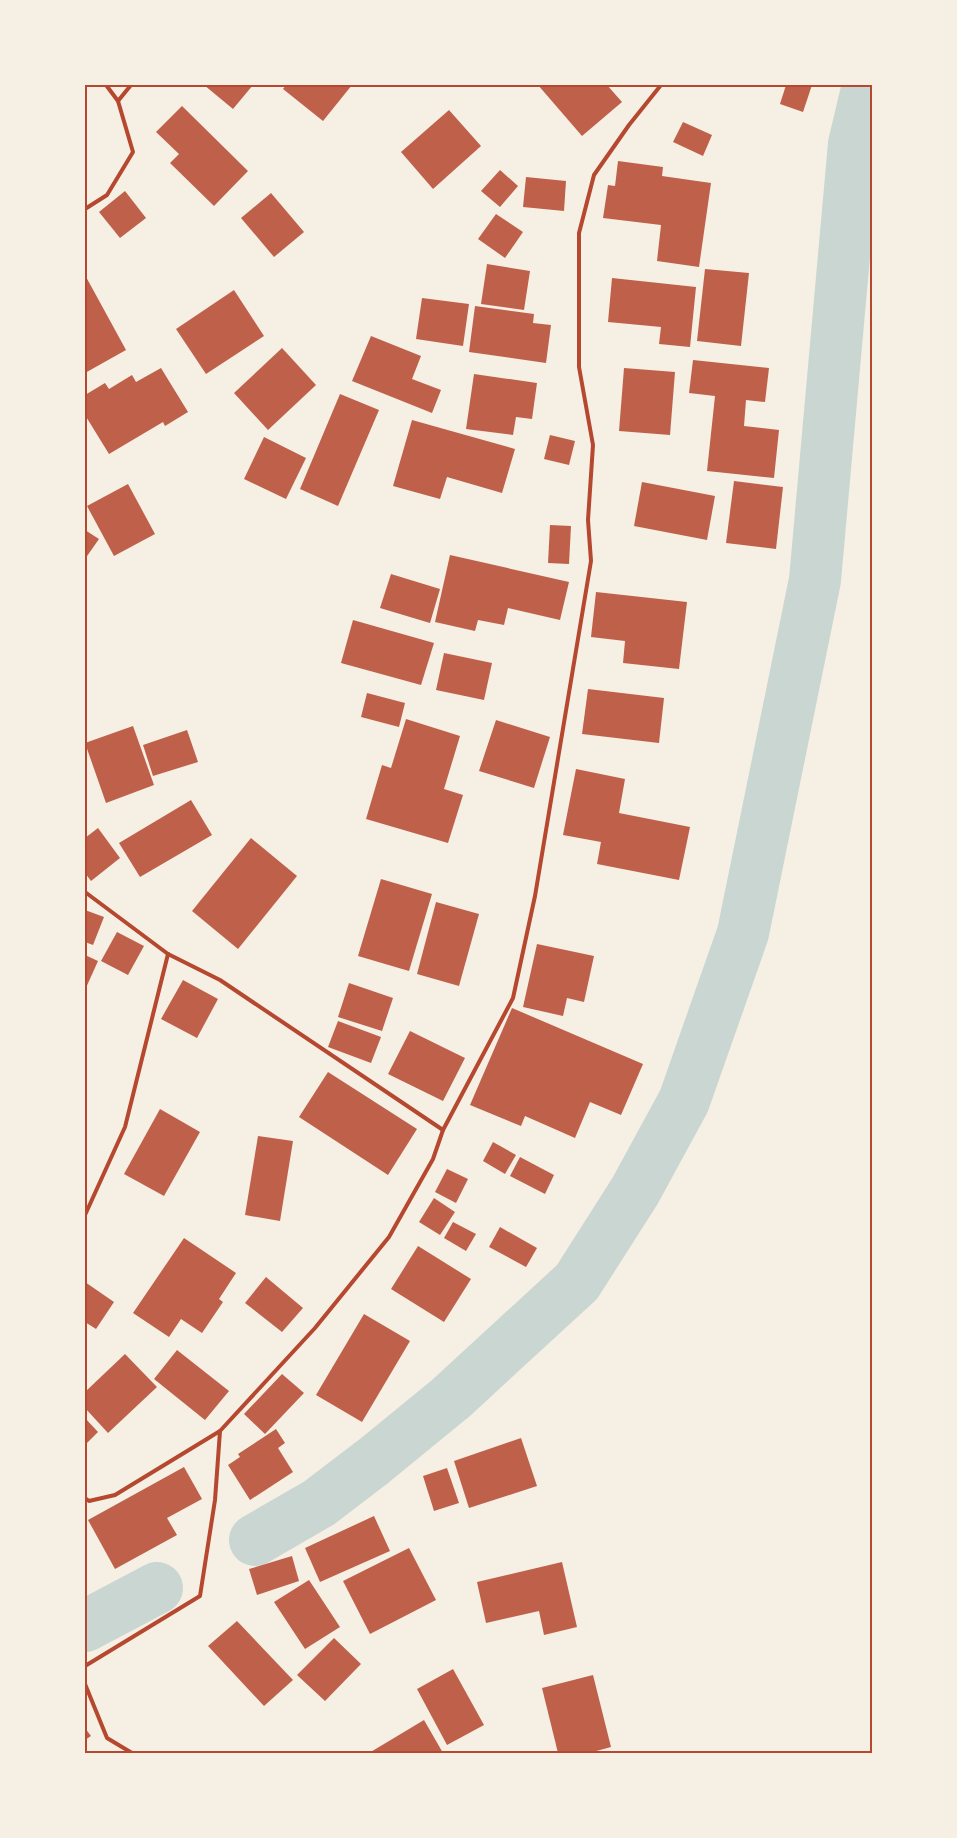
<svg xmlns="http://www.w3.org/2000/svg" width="957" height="1838" font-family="'Space Grotesk',sans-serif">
	<rect width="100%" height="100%" fill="#f6efe4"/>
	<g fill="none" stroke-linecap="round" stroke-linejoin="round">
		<g stroke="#c9d6d2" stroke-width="52">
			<polyline points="255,1540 319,1503 374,1461 451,1398 577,1282 635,1191 684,1101 743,933 815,580 854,144 868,85"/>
			<polyline points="85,1626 157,1588"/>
		</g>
	</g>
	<g fill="#bf614a">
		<polygon points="204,85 253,85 233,109"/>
		<polygon points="286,85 352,85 323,121 283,89"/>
		<polygon points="538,85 607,85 622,102 582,136"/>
		<polygon points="786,85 812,85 803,112 780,104"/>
		<polygon points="182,106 248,171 214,206 170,163 179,154 156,132"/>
		<polygon points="449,110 481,146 433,189 401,152"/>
		<polygon points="683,122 712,135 703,156 673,142"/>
		<polygon points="618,161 663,167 662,176 711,183 699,267 657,261 661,225 603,218 608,185 615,186"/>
		<polygon points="500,170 518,186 500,207 481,191"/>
		<polygon points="526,177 566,181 564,211 523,207"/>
		<polygon points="125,191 146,218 120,238 99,212"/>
		<polygon points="271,193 304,232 274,257 241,218"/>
		<polygon points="496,214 523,232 505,258 478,239"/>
		<polygon points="487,264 530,271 524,310 481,304"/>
		<polygon points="705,269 749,273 741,346 697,341"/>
		<polygon points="85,275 126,350 85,373"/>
		<polygon points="612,278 696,287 690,347 659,344 661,327 608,322"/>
		<polygon points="234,290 264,336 206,374 176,329"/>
		<polygon points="422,298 469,304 463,346 416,339"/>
		<polygon points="475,306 534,314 533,323 551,325 546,363 469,352"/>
		<polygon points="371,336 421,356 412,379 441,390 432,413 352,381"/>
		<polygon points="282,348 316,385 268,430 234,393"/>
		<polygon points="693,360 769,368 765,402 746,400 744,426 779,430 774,478 707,471 715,396 689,393"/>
		<polygon points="161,368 188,412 165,426 163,422 109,454 85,415 85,395 105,383 109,389 132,375 136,382"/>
		<polygon points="624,368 675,372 670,435 619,431"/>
		<polygon points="474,374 537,383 532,419 516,417 513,435 466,429"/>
		<polygon points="340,394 379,410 338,506 300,489"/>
		<polygon points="412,420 515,449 502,493 447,477 440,499 393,486"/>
		<polygon points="550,435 575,441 569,465 544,459"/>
		<polygon points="264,437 306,458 286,499 244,479"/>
		<polygon points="734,481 783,487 776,549 726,543"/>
		<polygon points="642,482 715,496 707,540 634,526"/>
		<polygon points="128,484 155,534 114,556 87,506"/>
		<polygon points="550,525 571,526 569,564 548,563"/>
		<polygon points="85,530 99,539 85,559"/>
		<polygon points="450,555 569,582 560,620 508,608 504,625 478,620 475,631 435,622"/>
		<polygon points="391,574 440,589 430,623 380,608"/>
		<polygon points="596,592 687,602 679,669 623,663 625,641 591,637"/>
		<polygon points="353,620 434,643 421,685 341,663"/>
		<polygon points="444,653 492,663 484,700 436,690"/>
		<polygon points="588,689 664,698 659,743 582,734"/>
		<polygon points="367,693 405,703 399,727 361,717"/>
		<polygon points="406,719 460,736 444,789 463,795 448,843 366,819 382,765 391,768"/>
		<polygon points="496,720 550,737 534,788 479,771"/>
		<polygon points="133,726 154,785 106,803 85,743"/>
		<polygon points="187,730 198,762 153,776 143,745"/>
		<polygon points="576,769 625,779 619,813 690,827 679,880 597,864 601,842 563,835"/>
		<polygon points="191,800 212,835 140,877 119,843"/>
		<polygon points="98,828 120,858 91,881 85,873 85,838"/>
		<polygon points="251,838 297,876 238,949 192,911"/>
		<polygon points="381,879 432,894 409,971 358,956"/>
		<polygon points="436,902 479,914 459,986 417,974"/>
		<polygon points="85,910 104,917 93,945 85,942"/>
		<polygon points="117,932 144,946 128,975 101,961"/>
		<polygon points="537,944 594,956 584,1002 567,998 563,1016 523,1007"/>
		<polygon points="85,955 98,961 85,990"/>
		<polygon points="183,980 218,999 197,1038 161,1019"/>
		<polygon points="349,983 393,998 382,1031 338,1017"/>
		<polygon points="512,1008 643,1064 621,1115 590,1102 575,1138 525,1116 521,1126 470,1105"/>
		<polygon points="338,1021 381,1037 371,1063 328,1047"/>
		<polygon points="410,1031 465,1058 443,1101 388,1074"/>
		<polygon points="328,1072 417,1129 388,1175 299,1117"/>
		<polygon points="160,1109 200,1132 164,1196 124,1174"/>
		<polygon points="258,1136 293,1141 280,1221 245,1215"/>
		<polygon points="493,1142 516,1155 505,1174 483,1161"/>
		<polygon points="520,1157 554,1175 545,1194 510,1176"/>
		<polygon points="447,1169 468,1179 456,1203 435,1192"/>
		<polygon points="434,1198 455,1212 440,1235 419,1222"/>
		<polygon points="453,1222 476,1234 466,1251 444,1238"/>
		<polygon points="500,1227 537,1248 526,1267 489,1247"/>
		<polygon points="184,1238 236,1273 219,1299 223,1302 202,1333 181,1319 169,1337 133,1313"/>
		<polygon points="418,1246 471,1279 444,1322 391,1289"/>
		<polygon points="266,1277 303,1308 282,1332 245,1303"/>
		<polygon points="85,1282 114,1302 96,1329 85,1322"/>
		<polygon points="364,1314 410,1341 362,1422 316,1395"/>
		<polygon points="177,1350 229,1391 205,1420 154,1379"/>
		<polygon points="125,1354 157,1387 108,1433 85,1408 85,1392"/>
		<polygon points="282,1374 304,1393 265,1434 244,1414"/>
		<polygon points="85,1418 98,1432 85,1445"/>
		<polygon points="276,1429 285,1443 278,1448 293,1472 250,1500 228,1465 240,1457 238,1454"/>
		<polygon points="521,1438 537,1486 469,1508 454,1461"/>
		<polygon points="184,1467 202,1499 167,1518 177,1535 115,1569 88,1520"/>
		<polygon points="447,1468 459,1503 434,1511 423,1476"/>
		<polygon points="374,1516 390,1551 320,1582 305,1548"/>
		<polygon points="409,1548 436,1600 370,1634 343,1581"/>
		<polygon points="292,1556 299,1581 257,1595 249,1569"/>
		<polygon points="562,1562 577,1627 544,1635 539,1611 486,1623 477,1582"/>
		<polygon points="309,1580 340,1627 305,1649 274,1602"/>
		<polygon points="237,1621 293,1680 264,1706 208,1646"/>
		<polygon points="334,1638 361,1664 325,1701 297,1675"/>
		<polygon points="453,1669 484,1725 447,1745 417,1689"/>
		<polygon points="593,1675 611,1747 589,1753 558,1753 542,1688"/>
		<polygon points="424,1720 443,1753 369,1753"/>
		<polygon points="85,1728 91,1736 85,1740"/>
	</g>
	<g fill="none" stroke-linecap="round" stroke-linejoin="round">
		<g stroke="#b5482f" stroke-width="4">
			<polyline points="118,101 131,85"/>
			<polyline points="85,209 107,195 133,152 118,101 106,85"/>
			<polyline points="85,892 168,954 220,980 443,1130"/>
			<polyline points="85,1215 125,1127 168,954"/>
			<polyline points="85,1498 89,1501 115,1495 220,1431"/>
			<polyline points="85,1666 200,1596 215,1500 220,1431 315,1328 389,1237 433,1159 443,1130 513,998 535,896 591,561 588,520 593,445 579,367 579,233 594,175 629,125 661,85"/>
			<polyline points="85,1684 107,1738 132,1753"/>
		</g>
	</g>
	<rect width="957" height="1838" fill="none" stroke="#f6efe4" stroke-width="172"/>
	<rect x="86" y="86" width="785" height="1666" fill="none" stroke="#b5482f" stroke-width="2"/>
</svg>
